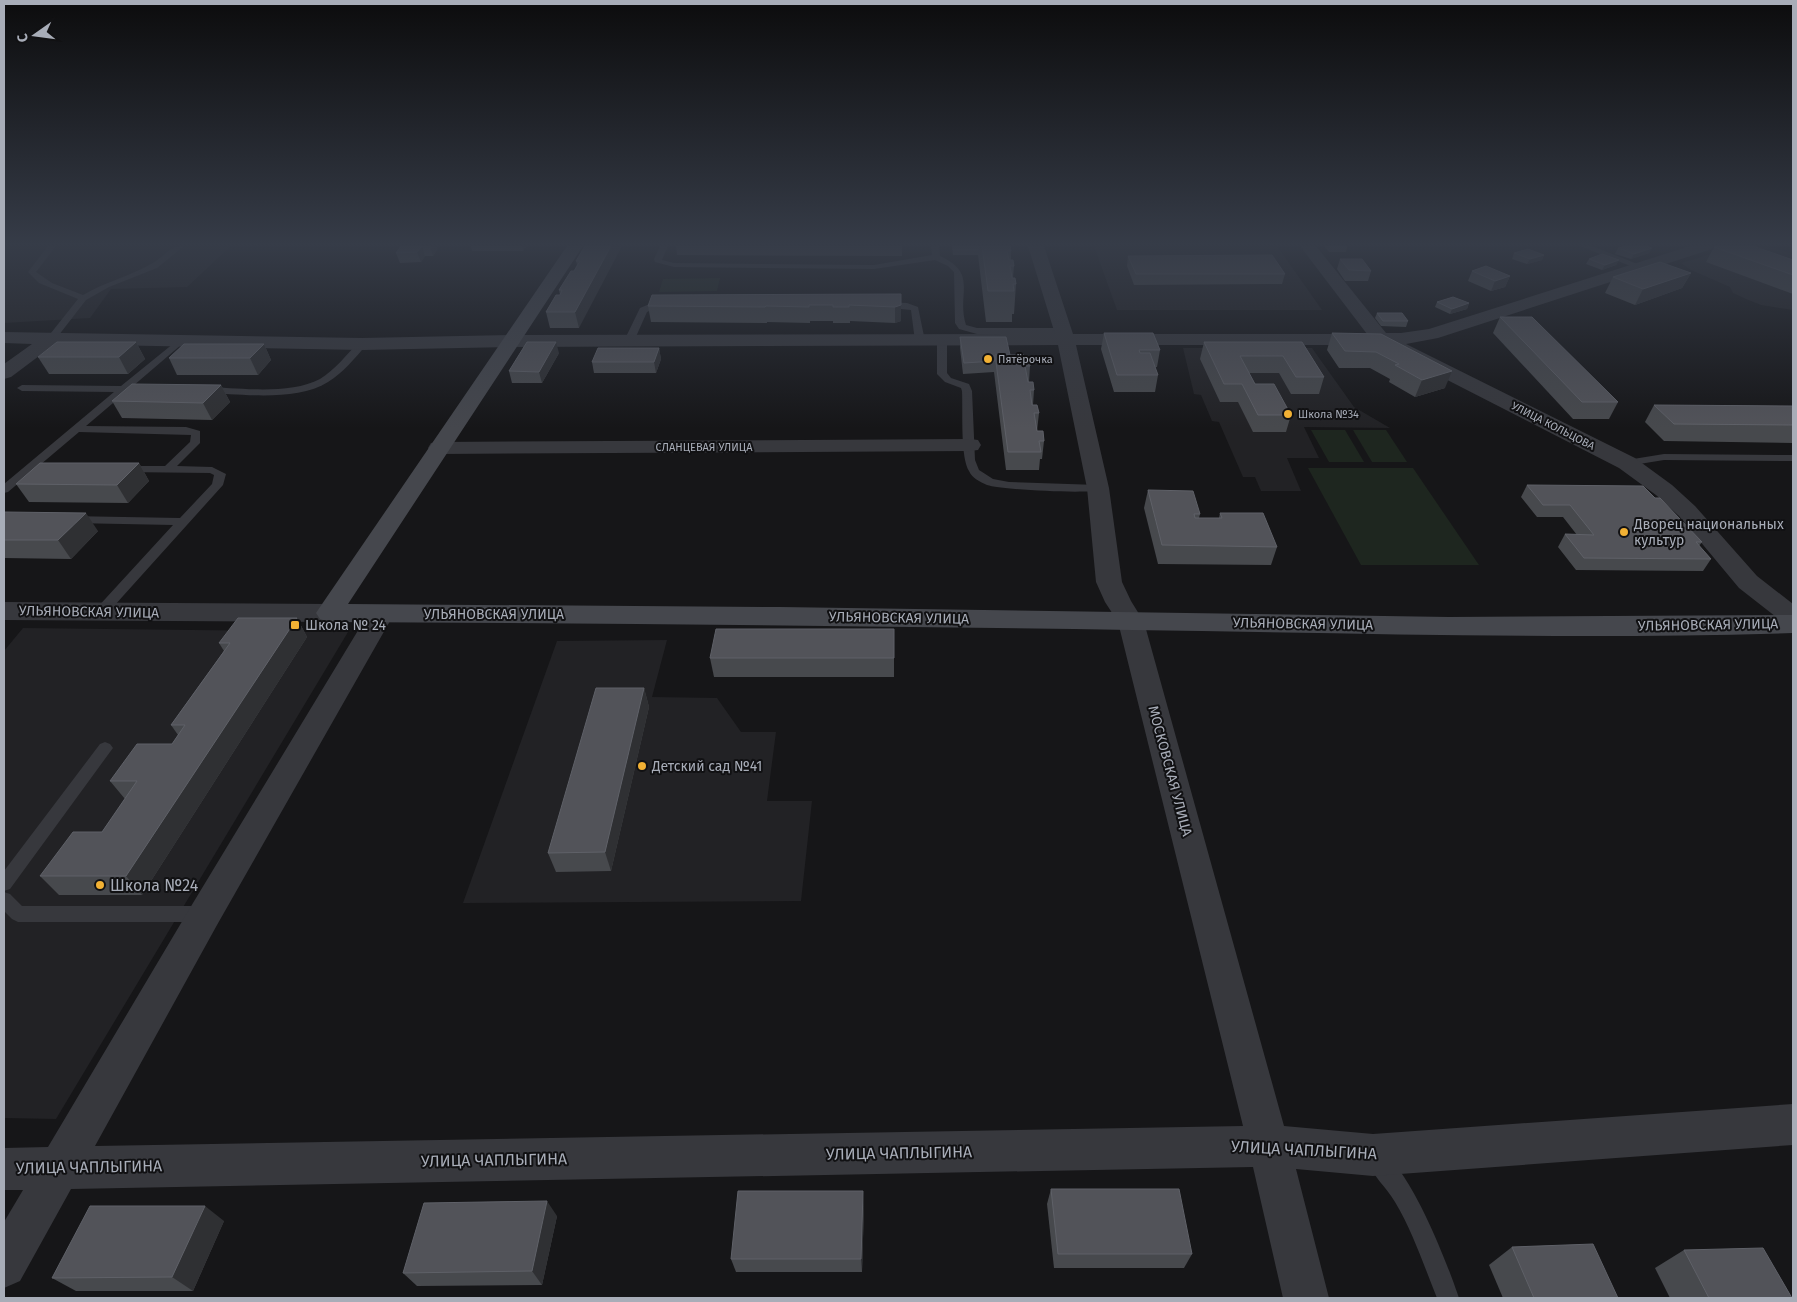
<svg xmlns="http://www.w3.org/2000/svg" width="1797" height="1302" font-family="'Fira Sans',sans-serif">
	<rect width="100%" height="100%" fill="#161618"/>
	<g fill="#222225">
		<polygon points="4,246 231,246 187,287 111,289 90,318 4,323"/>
		<polygon points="1094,246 1277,246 1322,310 1117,310"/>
		<polygon points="1739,246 1766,246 1793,254 1793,310 1761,305 1746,299 1733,293 1730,287 1691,270 1681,263"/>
		<polygon points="1183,348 1312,348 1354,407 1390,428 1304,427 1319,458 1287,458 1301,491 1261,491 1255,477 1243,477 1219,422 1212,421 1201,395 1194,394"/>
		<polygon points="23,628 348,632 56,1119 4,1118 4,651"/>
		<polygon points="667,640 652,697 717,698 741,732 776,732 767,801 812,801 801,901 463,903 557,641"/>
	</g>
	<g fill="#1e261f">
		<polygon points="720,278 717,291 659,292 663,279"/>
		<polygon points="1311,430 1345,430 1364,462 1329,462"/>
		<polygon points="1353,430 1386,430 1407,462 1372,462"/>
		<polygon points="1308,468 1413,468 1479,565 1361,565"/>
	</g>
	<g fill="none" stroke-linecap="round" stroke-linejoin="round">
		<g fill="#37383d" fill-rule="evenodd">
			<path d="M 48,246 L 56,246 L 36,272 L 52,283 L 83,295 C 105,282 130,276 151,264 C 163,258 169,246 184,246 L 157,268 L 109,287 L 86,300 L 55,340 L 52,341 L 47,338 L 78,299 L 39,283 L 28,272 Z"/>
			<path d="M 660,246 L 668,246 L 662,260 L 674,263 L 874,265 L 932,255 L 931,246 L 939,246 L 940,256 C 979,274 956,293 966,325 L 977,328 L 1063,328 L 1068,331 L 1063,334 L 977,334 L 959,329 L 955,323 L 954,272 L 948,266 L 935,260 L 874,269 L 674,267 L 655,262 L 654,259 Z"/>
			<polygon points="1580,246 1592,246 1645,267 1638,269"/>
			<polygon points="667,302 670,303 670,307 654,309 647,312 634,341 632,343 626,343 624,341 640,308 652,303"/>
			<polygon points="884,302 907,303 918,307 925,341 923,343 917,343 915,341 911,310 881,307 881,303"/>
			<path d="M 942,338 L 947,341 L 947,373 L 951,378 L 969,384 L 972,391 L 975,460 L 979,470 L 993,479 L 1009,482 L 1098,485 L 1102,486 L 1104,488 L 1102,490 C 1087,494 1002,490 987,485 C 980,482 972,478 969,471 C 960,456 963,410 962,391 L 961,388 L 945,382 L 937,374 L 937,341 Z"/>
			<polygon points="179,339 184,342 182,344 133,386 148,387 148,391 126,392 86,426 186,427 200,431 200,443 177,466 212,467 226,474 223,485 105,616 95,616 93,613 95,610 173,525 72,523 68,522 66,519 68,516 180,518 212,484 214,475 210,473 123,472 117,469 123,466 165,466 190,442 191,435 79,432 8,492 4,493 4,484 114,392 22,391 17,388 22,385 121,386"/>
			<path d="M 362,341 L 367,344 C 356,357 343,373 328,382 C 296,402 242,394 206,393 L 201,390 L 206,387 C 240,388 290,395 320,379 C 335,370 347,354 359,342 Z"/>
			<polygon points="1664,454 1793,455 1793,461 1664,460 1627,466 1621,463 1627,460"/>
			<polygon points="105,742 110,744 113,748 110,752 10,889 4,891 4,871 100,744"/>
			<polygon points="4,892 10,894 22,906 204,906 210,909 213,914 210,919 204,922 18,922 12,919 4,911"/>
			<path d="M 1377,1149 C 1409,1163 1448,1265 1459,1298 L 1437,1298 C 1424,1266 1413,1232 1395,1202 C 1386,1187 1373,1176 1366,1160 L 1370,1153 Z"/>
		</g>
		<g fill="#37383d" fill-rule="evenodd">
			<polygon points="1028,246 1044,246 1073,334 1367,334 1300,246 1316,246 1386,333 1401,333 1429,329 1690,246 1714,246 1712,249 1438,338 1406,344 1635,458 1672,485 1695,506 1757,576 1793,604 1793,626 1784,623 1739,588 1679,516 1656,495 1619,468 1379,345 1076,345 1109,488 1122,582 1131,601 1144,622 1284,1126 1373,1134 1793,1104 1793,1145 1373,1176 1296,1169 1329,1298 1283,1298 1253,1167 71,1189 20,1281 4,1288 4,1222 23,1190 4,1190 4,1148 48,1147 193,903 368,614 372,608 381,605 390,608 394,614 217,925 95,1146 1243,1126 1118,622 1105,602 1096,582 1087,488 1058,345 510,347 362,350 55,344 11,377 4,379 4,364 32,344 4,343 4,332 362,338 510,335 1055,334"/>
			<polygon points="970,439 978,440 981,445 978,450 970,451 439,454 431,453 428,448 431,443 439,442"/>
			<polygon points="4,602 329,604 338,607 342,613 338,619 329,622 4,620"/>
		</g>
		<path fill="#45474d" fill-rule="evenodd" d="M 567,246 L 583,246 L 348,604 L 780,607 L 1449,617 L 1793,615 L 1793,633 C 1573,640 1352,633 1131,630 C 864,626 596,623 329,622 L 320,619 L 316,613 L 320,607 Z"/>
	</g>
	<g fill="#47494d">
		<polygon points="401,246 436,246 437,250 433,256 425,256 421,262 400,263 396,253"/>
		<polygon points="471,246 527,246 523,251 472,251"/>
		<polygon points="585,246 579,328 550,328 546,312 560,295 559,290 574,271 577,265 576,261"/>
		<polygon points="676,246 902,246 902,256 677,255"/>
		<polygon points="952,246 1010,246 1011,251 1011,260 1014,266 1013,278 1016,284 1014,314 1012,314 1012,322 986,322 978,255 953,255"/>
		<polygon points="1324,246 1346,246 1347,247 1346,252 1329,252"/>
		<polygon points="1714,247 1793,260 1793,294 1706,262"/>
		<polygon points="1618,248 1652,248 1649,253 1631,259 1615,254"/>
		<polygon points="1514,253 1544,255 1542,260 1527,264 1512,259"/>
		<polygon points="1128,256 1285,274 1282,284 1134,285 1127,266"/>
		<polygon points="1340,259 1371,271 1368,281 1345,281 1337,269"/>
		<polygon points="1589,259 1619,260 1616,265 1602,270 1586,264"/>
		<polygon points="1472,271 1510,276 1505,287 1491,291 1468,281"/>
		<polygon points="1691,273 1682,288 1635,305 1605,293 1613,277"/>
		<polygon points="901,294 901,321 895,323 850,321 850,323 833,323 833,321 810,321 810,323 767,322 767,323 651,322 648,306"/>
		<polygon points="1437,302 1469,303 1467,309 1450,314 1435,307"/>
		<polygon points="1377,313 1408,321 1406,327 1381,326 1375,318"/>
		<polygon points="1500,317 1618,402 1609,419 1573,419 1493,333"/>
		<polygon points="1104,333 1160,350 1157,367 1155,367 1158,375 1155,392 1114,392 1101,349"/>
		<polygon points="1332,333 1381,334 1445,388 1415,397 1389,382 1390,379 1370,368 1339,368 1327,350"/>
		<polygon points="960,337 1010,355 1024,358 1030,366 1029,382 1034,390 1033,405 1039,413 1037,431 1044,441 1042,459 1040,459 1039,470 1006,470 994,372 963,374 960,348"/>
		<polygon points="136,342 145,359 128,374 49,374 38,357"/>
		<polygon points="1204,342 1302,342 1324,377 1319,394 1291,394 1279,373 1249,373 1255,384 1291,415 1286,432 1253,432 1238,402 1220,402 1200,359"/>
		<polygon points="264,344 271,360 258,375 177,375 169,358"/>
		<polygon points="659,348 661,359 656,373 594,373 592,362"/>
		<polygon points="559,353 542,383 512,383 509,371"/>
		<polygon points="221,385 230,402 212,420 122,418 112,401"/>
		<polygon points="1654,405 1793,406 1793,443 1664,441 1645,422"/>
		<polygon points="139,463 149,481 128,503 29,502 16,484"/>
		<polygon points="1527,485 1655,498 1702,542 1699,546 1711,559 1703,571 1576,570 1558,547 1565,534 1577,535 1563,517 1537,517 1521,497"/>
		<polygon points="1148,490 1200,514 1199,518 1219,518 1220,513 1277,547 1271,565 1158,564 1144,508"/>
		<polygon points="4,512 98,531 71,559 4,558"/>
		<polygon points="297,618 307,637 142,895 59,895 40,876 102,832 125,799 110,781 172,744 178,735 171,725 224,651 219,643"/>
		<polygon points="894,629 894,677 714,677 710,658"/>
		<polygon points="644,688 649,707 611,871 556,872 548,853"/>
		<polygon points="1051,1189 1192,1254 1184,1268 1054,1268 1047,1204"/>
		<polygon points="864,1206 862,1272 736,1272 731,1259"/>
		<polygon points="557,1216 542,1285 417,1286 403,1273"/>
		<polygon points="224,1221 193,1291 76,1291 52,1278"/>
		<polygon points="1512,1247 1618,1298 1503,1298 1489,1265"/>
		<polygon points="1684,1250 1792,1298 1670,1298 1655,1268"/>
	</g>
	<g fill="#2f3033">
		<polygon points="422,246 425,256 421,262 417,252"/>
		<polygon points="430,246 436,246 437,250 433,256"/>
		<polygon points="522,246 527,246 523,251"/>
		<polygon points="611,246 622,246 579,328 575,312"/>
		<polygon points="1652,248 1649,253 1631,259 1634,254"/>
		<polygon points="1544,255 1542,260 1527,264 1530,259"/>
		<polygon points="1619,260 1616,265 1602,270 1605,265"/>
		<polygon points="1691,273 1682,288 1635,305 1643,289"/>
		<polygon points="1510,276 1505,287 1491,291 1495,281"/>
		<polygon points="1469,303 1467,309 1450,314 1452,309"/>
		<polygon points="901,305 901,321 895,323 895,307"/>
		<polygon points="136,342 145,359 128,374 119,357"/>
		<polygon points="556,342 559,353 542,383 539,372"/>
		<polygon points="264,344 271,360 258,375 250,358"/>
		<polygon points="659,348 661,359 656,373 654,362"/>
		<polygon points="1452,371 1445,388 1415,397 1422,380"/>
		<polygon points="221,385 230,402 212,420 203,403"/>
		<polygon points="139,463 149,481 128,503 117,485"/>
		<polygon points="86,513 98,531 71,559 58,540"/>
		<polygon points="297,618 307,637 142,895 126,876"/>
		<polygon points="644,688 649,707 611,871 605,852"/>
		<polygon points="863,1191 864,1206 862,1272 861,1259"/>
		<polygon points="547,1201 557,1216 542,1285 532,1271"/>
		<polygon points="205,1206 224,1221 193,1291 172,1277"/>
	</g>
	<g fill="#525359" stroke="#5f6168">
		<polygon points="401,246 422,246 417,252 396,253"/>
		<polygon points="585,246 611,246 575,312 546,312 556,295 560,295 562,290 559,290 571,271 574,271 580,261 576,261"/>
		<polygon points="953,246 979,246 978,250 953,250"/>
		<polygon points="982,246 1010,246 1011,251 1007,251 1009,260 1013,260 1014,266 1010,266 1012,278 1015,278 1016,284 1013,284 1014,291 988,291"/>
		<polygon points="1330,246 1346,246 1347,247 1330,247"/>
		<polygon points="1625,246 1645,246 1652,248 1634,254 1618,248"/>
		<polygon points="1716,246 1753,246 1793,260 1793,275 1714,247"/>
		<polygon points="1528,249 1544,255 1530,259 1514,253"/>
		<polygon points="1602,254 1619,260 1605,265 1589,259"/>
		<polygon points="1272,255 1285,274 1136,274 1128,256"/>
		<polygon points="1340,259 1362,259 1371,271 1349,270"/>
		<polygon points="1660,262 1691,273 1643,289 1613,277"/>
		<polygon points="1486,266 1510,276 1495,281 1472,271"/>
		<polygon points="901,294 901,305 895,307 849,305 849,307 833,307 833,305 809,305 809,307 766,306 765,307 648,306 652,295"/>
		<polygon points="1453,297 1469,303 1452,309 1437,302"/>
		<polygon points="1377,313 1402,313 1408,321 1383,321"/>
		<polygon points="1500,317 1532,317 1618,402 1582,402"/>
		<polygon points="1104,333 1153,333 1160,350 1139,350 1140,353 1150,353 1158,375 1117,375"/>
		<polygon points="1332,333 1381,334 1452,371 1422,380 1395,365 1399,364 1376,352 1345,351"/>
		<polygon points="960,337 1006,337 1010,355 995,355 995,361 964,363"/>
		<polygon points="57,342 136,342 119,357 38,357"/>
		<polygon points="527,342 556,342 539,372 509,371"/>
		<polygon points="1204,342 1302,342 1324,377 1296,377 1283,356 1240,356 1255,384 1274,384 1291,415 1258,415 1242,384 1224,384"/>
		<polygon points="184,344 264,344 250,358 169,358"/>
		<polygon points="598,348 659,348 654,362 592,362"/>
		<polygon points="995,355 1024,355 1024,358 1029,358 1030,366 1025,366 1028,382 1033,382 1034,390 1030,390 1032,405 1037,405 1039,413 1034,413 1037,431 1043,431 1044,441 1039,441 1041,452 1008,452"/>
		<polygon points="132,384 221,385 203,403 112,401"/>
		<polygon points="1654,405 1793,406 1793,425 1674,424"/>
		<polygon points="40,463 139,463 117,485 16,484"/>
		<polygon points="1527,485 1643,486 1655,498 1660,498 1702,542 1696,542 1711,559 1584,558 1565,534 1594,535 1570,505 1543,505"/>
		<polygon points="1148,490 1193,491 1200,514 1194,514 1195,518 1222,518 1220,513 1263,513 1277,547 1162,545"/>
		<polygon points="4,512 86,513 58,540 4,540"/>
		<polygon points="238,618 297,618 126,876 40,876 73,832 102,832 137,781 110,781 137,744 172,744 185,725 171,725 230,643 219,643"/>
		<polygon points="716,629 894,629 894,658 710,658"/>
		<polygon points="596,688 644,688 605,852 548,853"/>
		<polygon points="1051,1189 1179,1189 1192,1254 1058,1254"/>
		<polygon points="738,1191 863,1191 861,1259 731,1259"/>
		<polygon points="547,1201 532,1271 403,1273 424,1203"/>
		<polygon points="90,1206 205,1206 172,1277 52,1278"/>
		<polygon points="1593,1244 1618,1298 1534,1298 1512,1247"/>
		<polygon points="1763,1248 1792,1298 1709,1298 1684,1250"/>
	</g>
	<linearGradient id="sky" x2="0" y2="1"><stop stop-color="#0c0c0d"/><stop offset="0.57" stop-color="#363c48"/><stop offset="1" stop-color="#363c48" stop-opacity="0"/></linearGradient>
	<rect width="1797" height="428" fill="url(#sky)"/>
	<g fill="#f2b134" stroke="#111113" stroke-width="2">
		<circle cx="988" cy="359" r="5"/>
		<circle cx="1288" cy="414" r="5"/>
		<circle cx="1624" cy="532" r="5"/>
		<rect x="290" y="620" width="10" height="10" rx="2.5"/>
		<circle cx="642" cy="766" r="5"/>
		<circle cx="100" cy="885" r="5"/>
	</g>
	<g text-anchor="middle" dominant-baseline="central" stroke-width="4" stroke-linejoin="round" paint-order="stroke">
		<g font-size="11" fill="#a8adb8" stroke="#111113" text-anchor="start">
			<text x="998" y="359">Пятёрочка</text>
			<text x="1298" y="414">Школа №34</text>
		</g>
		<g font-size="11" fill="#a8adb8" stroke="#111113">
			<text transform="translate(1553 426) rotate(27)">УЛИЦА КОЛЬЦОВА</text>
			<text x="704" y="447">СЛАНЦЕВАЯ УЛИЦА</text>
		</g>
		<g font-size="14" fill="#a8adb8" stroke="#111113" text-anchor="start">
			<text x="1634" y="524">Дворец национальных<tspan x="1634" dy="16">культур</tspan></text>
			<text x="305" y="625">Школа № 24</text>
			<text x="652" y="766">Детский сад №41</text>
		</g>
		<g font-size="14" fill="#a8adb8" stroke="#111113">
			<text transform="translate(89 612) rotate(1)">УЛЬЯНОВСКАЯ УЛИЦА</text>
			<text x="494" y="614">УЛЬЯНОВСКАЯ УЛИЦА</text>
			<text transform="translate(899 618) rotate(1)">УЛЬЯНОВСКАЯ УЛИЦА</text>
			<text transform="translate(1303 624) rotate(1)">УЛЬЯНОВСКАЯ УЛИЦА</text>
			<text transform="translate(1708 625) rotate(-1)">УЛЬЯНОВСКАЯ УЛИЦА</text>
			<text transform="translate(1170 771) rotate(75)">МОСКОВСКАЯ УЛИЦА</text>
		</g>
		<g font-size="16" fill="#a8adb8" stroke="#111113" text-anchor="start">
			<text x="110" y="885">Школа №24</text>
		</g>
		<g font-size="16" fill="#a8adb8" stroke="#111113">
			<text transform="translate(1304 1150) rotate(3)">УЛИЦА ЧАПЛЫГИНА</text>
			<text transform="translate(899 1153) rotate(-1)">УЛИЦА ЧАПЛЫГИНА</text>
			<text transform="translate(494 1160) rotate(-1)">УЛИЦА ЧАПЛЫГИНА</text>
			<text transform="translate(89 1167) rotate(-1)">УЛИЦА ЧАПЛЫГИНА</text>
		</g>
	</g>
	<rect width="1797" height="1302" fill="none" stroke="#a8adb8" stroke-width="10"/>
	<g transform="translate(35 35) rotate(256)" stroke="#111113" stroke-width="4" paint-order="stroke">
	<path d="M0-4L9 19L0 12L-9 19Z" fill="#a8adb8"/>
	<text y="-8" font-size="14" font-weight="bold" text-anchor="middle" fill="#a8adb8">С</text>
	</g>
</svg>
